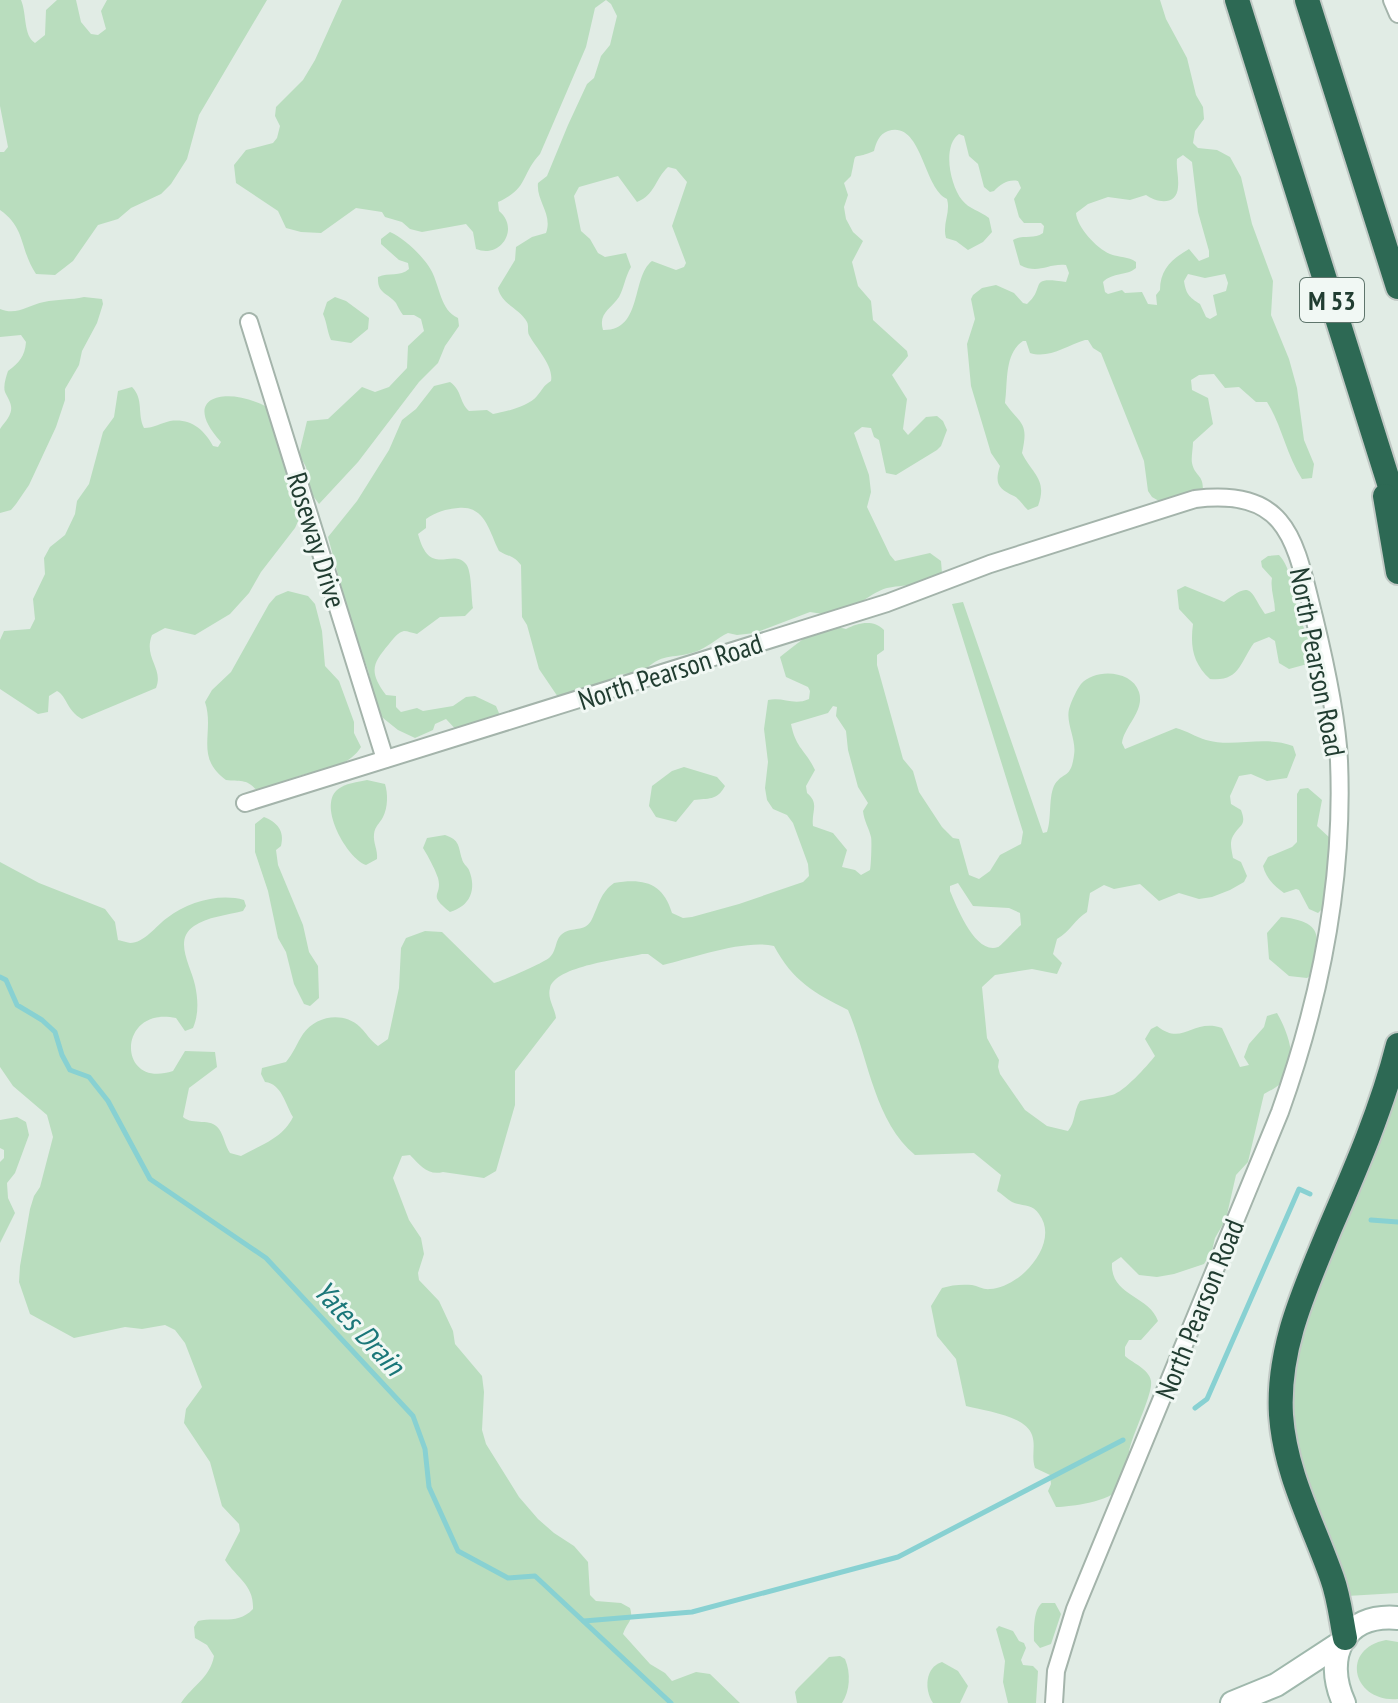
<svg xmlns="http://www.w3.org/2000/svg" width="1398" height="1703" font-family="'PT Sans Narrow',sans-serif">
	<rect width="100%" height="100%" fill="#e1ece5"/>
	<g fill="#b9ddbe" fill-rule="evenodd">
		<path d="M 0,0 L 21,0 C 27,14 23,35 35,43 L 45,35 L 46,10 L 57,0 L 76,0 L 81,22 L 91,34 L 98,35 L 106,29 L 101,11 L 107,0 L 267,0 L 199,115 L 187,159 L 171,184 L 161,194 L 131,208 L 118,219 L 98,225 L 73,261 L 55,275 L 36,274 C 19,248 26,228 0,210 L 0,152 L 4,152 L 8,147 L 0,106 Z"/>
		<path d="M 342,0 L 606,0 L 595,8 L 586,47 L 540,154 C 520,176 529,188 498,202 L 499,211 C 520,228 501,259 476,249 L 473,232 L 466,224 L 422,232 L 410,229 L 402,222 L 385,217 L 382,212 L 356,208 L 321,233 L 301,232 L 286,228 L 278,211 L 236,183 L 234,165 L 246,150 L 273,143 L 277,138 L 280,126 L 275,116 L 276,107 L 303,80 L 315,60 Z"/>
		<path d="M 606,0 L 1160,0 L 1166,19 L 1187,58 L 1196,95 L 1203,107 L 1204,119 L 1195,131 L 1193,143 L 1198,148 L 1217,150 L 1230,157 L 1241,177 L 1252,224 L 1273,281 L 1271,315 L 1289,359 L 1297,388 L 1304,440 L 1314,464 L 1312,478 L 1302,479 C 1286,454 1282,426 1267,402 L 1256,402 L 1239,387 L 1225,388 L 1214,374 L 1199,375 L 1191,380 L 1192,390 L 1208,398 L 1213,424 L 1193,442 C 1193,448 1191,458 1192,463 C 1195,478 1206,474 1202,496 L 1173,509 L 1152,497 L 1148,491 L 1144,461 L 1101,353 L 1093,348 L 1088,340 L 1085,340 C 1066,346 1049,359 1030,353 L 1026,341 L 1023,341 C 1004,354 1008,382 1005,403 C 1021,425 1029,422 1022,453 C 1032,474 1048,479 1038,506 L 1028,510 C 1023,506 1020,499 1014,496 C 999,489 994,484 1000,466 L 991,453 L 971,386 L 967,344 L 975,319 L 971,299 L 973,295 L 982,288 L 996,285 L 1014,293 L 1023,303 L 1027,304 C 1047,287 1026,276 1066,282 L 1069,273 L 1066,265 C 1047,263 1039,275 1020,265 L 1013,240 C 1024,234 1033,240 1043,233 L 1044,226 L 1041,223 L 1024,223 L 1019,217 L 1014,199 L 1021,188 L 1018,181 C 1008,179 1001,184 994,191 L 990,192 L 984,187 L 978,164 L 969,156 L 964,136 L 959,134 C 942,146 950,185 962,200 C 969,209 980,211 989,218 L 992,232 L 983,242 L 968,250 L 956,241 L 946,238 C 942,224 951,212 947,199 C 923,188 922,120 888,131 C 879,134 876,143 874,151 C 849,162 858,147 851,176 L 844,183 L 848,195 L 844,207 L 846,219 L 853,232 L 863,241 L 852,262 L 858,286 L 871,301 L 873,320 L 907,351 L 908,356 L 892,375 L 907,399 L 903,429 L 908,435 L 926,417 L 937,416 L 943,421 L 947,430 L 941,446 L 937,450 L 896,475 L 886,473 L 879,440 L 874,437 L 871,428 L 862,427 L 854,433 L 869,475 L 871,492 L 867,507 L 890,555 L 895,561 L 930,553 L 941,561 L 942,573 C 918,589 912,583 887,588 C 878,590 856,604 852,612 L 829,615 L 810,612 L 755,633 L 737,635 L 728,633 C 717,638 707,648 695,652 C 670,660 663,651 642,673 L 622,674 C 611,691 598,701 580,707 L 560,700 L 539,669 L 527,625 L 522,617 L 521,565 C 512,554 508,557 499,551 C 489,531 485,505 458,508 C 446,509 436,512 426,519 L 426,528 L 418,534 C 430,579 452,547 466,564 C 472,571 471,598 473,608 L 465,616 L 440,617 L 417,634 C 412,633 408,631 404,631 C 398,632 393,639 389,644 C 373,663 368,671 386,695 L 396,696 L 396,707 L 401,712 L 417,708 L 423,711 L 453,706 L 466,697 L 475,696 L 496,706 L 501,718 L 462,736 L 446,719 L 435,724 L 433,730 L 415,738 L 398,730 L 383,718 L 377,709 L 368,670 L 352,626 L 328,537 L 357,501 L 389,450 L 402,420 L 416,409 L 434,386 L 450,382 C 462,390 459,402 469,411 L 487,410 L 493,414 C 505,412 529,406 537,396 C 543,389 543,386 551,381 C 554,366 536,348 529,335 C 527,331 529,326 527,322 C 520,309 501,304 498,288 L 515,260 L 516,247 L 532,237 L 546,233 C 553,214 536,201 538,183 L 547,176 L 568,125 L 587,84 L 594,78 L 601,56 L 610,45 L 617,16 L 611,4 ZM 1183,155 L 1192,162 L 1198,212 L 1209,251 L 1209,257 L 1199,261 L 1189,249 C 1172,259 1160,269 1160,290 L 1156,295 L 1157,305 L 1148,304 L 1142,292 L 1125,293 L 1122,290 L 1108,294 L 1105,292 L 1103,282 C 1113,272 1127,276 1136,268 L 1136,262 C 1128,256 1120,258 1110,254 C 1096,248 1077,227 1076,213 L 1088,204 L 1108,197 L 1130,200 L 1146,195 C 1157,203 1177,206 1178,187 C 1179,177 1176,169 1177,159 ZM 668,167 L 676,169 L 687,182 L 672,226 L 686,263 L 684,267 L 676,270 L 652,261 C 631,277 643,331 603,330 C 598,313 611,309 619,297 C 624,288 625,277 631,267 L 626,253 L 605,257 L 598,253 L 590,239 L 581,231 L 574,196 L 579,187 L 618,176 L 637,202 C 655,195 655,179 668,167 ZM 1188,274 L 1205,278 L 1225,274 L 1228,283 L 1226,291 L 1213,295 L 1217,315 L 1210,319 L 1206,317 L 1200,304 C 1189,297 1186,294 1184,281 Z"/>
		<path d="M 390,232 C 404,238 424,257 431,270 C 440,286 440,310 458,318 L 459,326 L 445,346 L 438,363 L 419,382 L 358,462 L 319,504 L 311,493 L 306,467 L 299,454 L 307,421 L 328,419 L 362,387 L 375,392 L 389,387 L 407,368 L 408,346 L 424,331 L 421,319 L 414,315 L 403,315 C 400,311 398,307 396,303 C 388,293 377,294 378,277 C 389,272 400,277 409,269 L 408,263 L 399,260 L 381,244 L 381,239 Z"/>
		<path d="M 84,297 L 102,299 L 103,304 L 97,323 L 82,351 L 79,365 L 65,389 L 65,400 L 56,427 L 29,485 L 16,504 L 11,510 L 0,513 L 0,429 C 2,425 6,422 8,418 C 15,407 9,401 5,392 C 3,386 6,377 8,371 C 19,363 25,356 26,342 L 21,335 L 0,337 L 0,309 C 17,316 28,305 44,302 C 57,299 71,300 84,297 Z"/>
		<path d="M 335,297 L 346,301 L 369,318 L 368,329 L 351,343 L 331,340 C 327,331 327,323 323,314 L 327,302 Z"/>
		<path d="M 132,387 C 144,399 137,414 144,428 C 154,428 161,423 170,421 C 190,418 204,429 213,446 L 218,447 L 221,442 C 178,395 228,386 267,407 L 284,465 L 303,502 L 301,515 L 295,528 L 261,572 L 249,593 L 230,614 L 195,635 L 165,628 L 152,635 C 143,658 164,668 156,688 L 82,719 C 66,710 67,696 57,691 L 49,696 L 48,712 L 38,714 L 0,689 L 0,640 L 4,631 L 30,629 L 35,619 L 33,599 L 45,574 L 44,558 L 50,547 L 65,535 L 75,514 L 77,501 L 89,484 L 103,432 L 114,417 L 118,391 Z"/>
		<path d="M 1279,555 C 1291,568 1294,591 1297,608 C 1301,628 1315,642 1311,663 L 1289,669 L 1279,663 L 1275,641 L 1269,637 L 1254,643 C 1240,662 1240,682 1210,679 C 1193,663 1190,647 1193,624 L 1179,609 L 1177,590 L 1185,586 L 1224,602 C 1253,580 1249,591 1265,614 L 1275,611 C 1275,600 1270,589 1272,578 L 1262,567 L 1261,561 L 1268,556 Z"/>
		<path d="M 288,591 L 308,596 L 315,604 L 322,631 L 325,666 L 339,681 L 354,722 L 354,733 L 361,747 C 347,769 320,769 299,776 C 279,783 283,790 257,791 C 247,778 240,782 226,780 C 194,757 215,732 205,702 L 212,690 L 231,672 L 269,604 L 276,596 Z"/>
		<path d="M 963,602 L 1043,833 L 1047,832 C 1052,818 1048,796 1055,784 C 1064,771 1071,779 1074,755 C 1077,739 1064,721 1070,706 C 1072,700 1077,689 1081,684 C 1095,668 1132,670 1139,692 C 1145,711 1124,726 1122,743 L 1125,749 L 1176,728 C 1187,731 1196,737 1206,740 C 1234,748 1264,735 1293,746 L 1296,755 L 1287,778 L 1267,781 L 1251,774 L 1239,776 L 1230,796 L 1231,804 L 1241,810 C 1247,826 1240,824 1233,836 C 1229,843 1232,851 1233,858 L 1241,862 L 1247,876 L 1244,882 L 1230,890 L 1212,897 L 1199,899 L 1179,893 L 1159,901 L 1140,884 L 1114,889 L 1104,885 L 1090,893 L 1087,912 C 1075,919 1070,932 1057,939 L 1053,954 L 1062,963 L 1057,974 L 1032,969 L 995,975 L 982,987 L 987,1038 L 999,1060 L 998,1067 L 1000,1074 L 1025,1110 L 1047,1126 L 1068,1131 C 1076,1121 1073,1112 1080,1101 C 1091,1098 1102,1098 1112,1095 C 1124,1092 1147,1066 1155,1056 L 1145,1039 L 1151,1029 L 1157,1026 C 1183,1047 1192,1018 1222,1028 L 1240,1067 L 1249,1065 L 1244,1057 L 1249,1044 L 1264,1027 L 1267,1016 L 1277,1013 C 1288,1032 1301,1066 1280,1084 C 1276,1088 1269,1091 1264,1094 L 1248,1162 L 1236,1175 L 1226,1219 L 1215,1238 L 1212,1251 L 1204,1264 L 1174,1274 L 1157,1277 L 1139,1275 L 1121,1257 L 1112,1263 C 1110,1296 1149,1295 1158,1321 L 1141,1340 L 1129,1340 L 1125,1347 L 1125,1356 C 1134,1364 1149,1369 1151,1381 C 1153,1395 1132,1434 1129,1452 C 1127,1463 1126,1479 1120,1488 C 1111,1501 1071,1507 1056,1507 L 1048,1491 L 1051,1484 L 1050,1475 L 1035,1468 C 1031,1456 1036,1446 1032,1435 C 1025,1415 984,1411 966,1406 L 956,1359 L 937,1336 L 931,1306 L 942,1288 C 951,1285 962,1284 972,1285 C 978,1286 984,1290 990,1289 C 1020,1288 1061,1243 1039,1214 C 1032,1203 1023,1207 1012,1202 C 1007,1199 1002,1194 997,1191 L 1001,1175 L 974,1153 L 915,1155 C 874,1121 868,1056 848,1010 C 814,993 793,981 774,946 C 745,939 692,958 663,965 L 648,954 L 642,954 C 622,959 555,966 550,988 C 547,999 555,1008 556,1018 L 515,1071 L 515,1105 L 496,1171 L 484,1178 L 443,1172 C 428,1176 420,1165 410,1155 L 402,1156 L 393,1178 L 409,1220 L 421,1238 L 424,1254 L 418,1273 L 419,1280 L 439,1301 L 453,1331 L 455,1344 L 482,1376 L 484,1392 L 482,1430 L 486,1444 L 519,1497 L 538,1519 L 554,1533 L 574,1546 L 588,1562 L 590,1595 L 596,1601 L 621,1603 L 630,1608 C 634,1621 627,1622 623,1634 L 650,1664 L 665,1673 L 672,1681 L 696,1672 L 710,1674 L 740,1703 L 181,1703 C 193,1685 210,1678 214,1656 L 207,1645 L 195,1638 L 194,1627 L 198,1621 C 218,1616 237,1626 253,1609 C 254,1585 237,1578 225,1560 L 240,1531 L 239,1524 L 222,1506 L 210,1462 L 184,1423 L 186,1409 L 202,1387 L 185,1343 L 175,1330 L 165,1325 L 142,1329 L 125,1327 L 74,1338 L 30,1314 L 19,1282 L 20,1266 L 30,1209 L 34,1196 L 40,1187 L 53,1137 L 47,1115 L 13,1086 L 0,1067 L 0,862 L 39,883 L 105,909 L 115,922 L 118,940 C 119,940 129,943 130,943 C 144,943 156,926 167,918 C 188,902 219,893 244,900 L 246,906 L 243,911 C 227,915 207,917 194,926 C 173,940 191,966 195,985 C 198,999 199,1014 193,1028 L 185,1031 L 176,1018 C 117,1005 116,1090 173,1071 L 185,1051 L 215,1052 L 217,1067 L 189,1088 L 183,1117 C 193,1126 211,1117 219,1129 C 224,1136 225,1146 230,1153 L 241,1156 C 262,1144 282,1139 293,1117 C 285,1104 282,1084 265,1082 L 261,1074 L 262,1068 L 286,1062 C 293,1054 297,1043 303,1034 C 316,1016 343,1011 360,1027 C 367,1034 370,1040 378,1046 L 388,1039 L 399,988 L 401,948 L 406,938 L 425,931 L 442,932 L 494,983 C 502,981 546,962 550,957 C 558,949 554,938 565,932 C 575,927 586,932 592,919 C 599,905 600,893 614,883 C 644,878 663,883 672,913 L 683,918 L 692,917 L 739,904 L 803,882 L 809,876 L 808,864 L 793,823 L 787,815 L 773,809 L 767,800 L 765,788 L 768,762 L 764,729 L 768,700 C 784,697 794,706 809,699 L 810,691 L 808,687 L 786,677 L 780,657 C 800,642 820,621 846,629 C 858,623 873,619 884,630 L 884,650 L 877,655 L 877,665 L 903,759 L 913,771 L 919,792 L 942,827 L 953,838 L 959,839 L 969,875 L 979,879 L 990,871 L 1000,855 L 1021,844 L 1023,832 L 952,604 ZM 833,706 L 837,707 L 836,716 L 846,731 L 848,750 L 858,787 L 868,803 L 863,811 C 864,821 869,828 871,837 C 872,840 871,866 870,870 L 861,875 L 855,870 L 842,867 L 847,850 L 833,833 L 813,826 C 811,811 820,804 807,793 L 806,786 L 815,770 C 805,749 796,749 791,724 L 828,713 ZM 958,883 L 973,906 L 1009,908 L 1020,913 L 1021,925 C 1017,928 1000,947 998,947 C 975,955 957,907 950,891 L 950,886 Z"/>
		<path d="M 684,767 L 717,777 L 725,786 C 717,801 708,798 694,800 L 676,822 L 656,817 L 649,806 L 652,786 L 672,771 Z"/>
		<path d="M 367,780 L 385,784 C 388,793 388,808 383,817 C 380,823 375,826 374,834 C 373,843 378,850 377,859 L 366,865 C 347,858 318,807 337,790 C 345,783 358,782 367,780 Z"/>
		<path d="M 1308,788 L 1322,800 L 1317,826 L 1331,839 L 1325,906 L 1318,913 L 1309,909 L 1299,890 L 1296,889 L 1284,893 C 1274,886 1266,878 1263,866 L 1268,857 L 1292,847 L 1297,842 L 1297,794 L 1300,789 Z"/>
		<path d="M 264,817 C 277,822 285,831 281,846 L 276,850 L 278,865 L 303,925 L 309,952 L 318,966 L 319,998 L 310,1006 L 304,1004 L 294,984 L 286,952 L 278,938 L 268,891 L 255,852 L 255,824 Z"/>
		<path d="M 445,835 C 460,840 458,846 462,859 C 463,864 467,866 469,870 C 477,890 470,906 450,912 C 426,893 443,897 438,878 C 434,867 429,858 423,848 L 427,838 Z"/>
		<path d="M 1281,917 C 1328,922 1318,940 1311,975 L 1307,978 L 1289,976 L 1269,959 L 1267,933 Z"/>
		<polygon points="1398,1078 1398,1593 1347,1596 1297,1457 1290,1411 1296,1342"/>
		<polygon points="17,1117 26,1122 29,1135 15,1173 7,1183 8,1198 15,1213 0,1243 0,1162 4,1158 4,1150 0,1148 0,1120"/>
		<path d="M 1042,1603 L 1055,1603 L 1061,1614 L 1051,1644 L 1040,1648 L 1034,1641 C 1034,1630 1033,1610 1042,1603 Z"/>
		<polygon points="999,1626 1013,1631 1019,1641 1024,1643 1026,1648 1021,1660 1023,1665 1033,1666 1038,1671 1036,1703 1008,1703 1003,1682 1005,1661 996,1629"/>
		<path d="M 1386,1640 L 1398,1642 L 1398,1699 C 1353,1703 1339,1649 1386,1640 Z"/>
		<path d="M 840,1656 L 845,1659 C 851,1673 850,1691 842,1703 L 797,1703 L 795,1692 L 798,1688 L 829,1657 Z"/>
		<path d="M 942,1662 L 958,1671 L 968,1686 L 960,1703 L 933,1703 C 924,1690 925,1667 942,1662 Z"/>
	</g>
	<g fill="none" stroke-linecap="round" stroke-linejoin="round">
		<g stroke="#88d1d2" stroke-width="5">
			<polyline points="0,977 6,980 17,1005 42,1020 55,1032 62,1055 70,1070 89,1077 108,1101 150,1179 266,1258 413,1416 425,1449 429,1487 458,1551 508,1578 535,1576 671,1703"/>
			<polyline points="1371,1220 1398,1222"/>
			<polyline points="1195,1408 1207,1399 1299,1189 1310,1194"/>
			<polyline points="584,1621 692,1612 898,1557 1123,1440"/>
		</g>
		<g stroke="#a4b4ab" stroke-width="20">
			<g id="street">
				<polyline points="1392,0 1398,14"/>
				<polyline points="249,322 385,759"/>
				<path d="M 245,803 L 887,603 L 990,564 L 1195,499 C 1290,488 1295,542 1314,617 C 1325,662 1337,715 1339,761 C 1344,880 1320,1000 1280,1112 L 1075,1609 L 1056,1671 L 1054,1703"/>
			</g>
		</g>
		<g stroke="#9fb8ac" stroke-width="26">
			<g id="secondary">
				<polyline points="1232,1703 1276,1685 1342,1642"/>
				<path d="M 1344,1703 C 1323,1657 1343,1613 1398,1618"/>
			</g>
		</g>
		<g stroke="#c1c9c5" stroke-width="28">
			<g id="highway">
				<polyline points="1237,0 1398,512"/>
				<polyline points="1307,0 1398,287"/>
				<polyline points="1385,496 1398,572"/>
				<path d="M 1345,1638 C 1341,1618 1339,1597 1332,1578 C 1313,1524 1285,1473 1281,1415 C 1277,1348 1305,1289 1330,1228 C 1356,1168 1382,1108 1398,1045"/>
			</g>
		</g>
		<use href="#street" stroke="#fff" stroke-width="16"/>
		<use href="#secondary" stroke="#fff" stroke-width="22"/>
		<use href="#highway" stroke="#2d6954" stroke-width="24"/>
	</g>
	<g text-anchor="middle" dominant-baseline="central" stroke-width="6" stroke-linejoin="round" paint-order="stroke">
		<rect fill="#f1f8f4" stroke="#5f756c" stroke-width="2" x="1300" y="278" width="64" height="44" rx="6"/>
		<g font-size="26" font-weight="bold" fill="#213d31">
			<text x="1332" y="300">M 53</text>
		</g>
		<g font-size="28" fill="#213d31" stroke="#f1f8f4">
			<text transform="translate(317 540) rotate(73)">Roseway Drive</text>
			<text transform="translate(1318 662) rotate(79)">North Pearson Road</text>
			<text transform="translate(670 671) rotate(-18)">North Pearson Road</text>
			<text transform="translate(1199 1309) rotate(-68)">North Pearson Road</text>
		</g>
		<g font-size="30" font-style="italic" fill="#1b7779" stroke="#f1f8f4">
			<text transform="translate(360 1327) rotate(47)">Yates Drain</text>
		</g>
	</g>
</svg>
